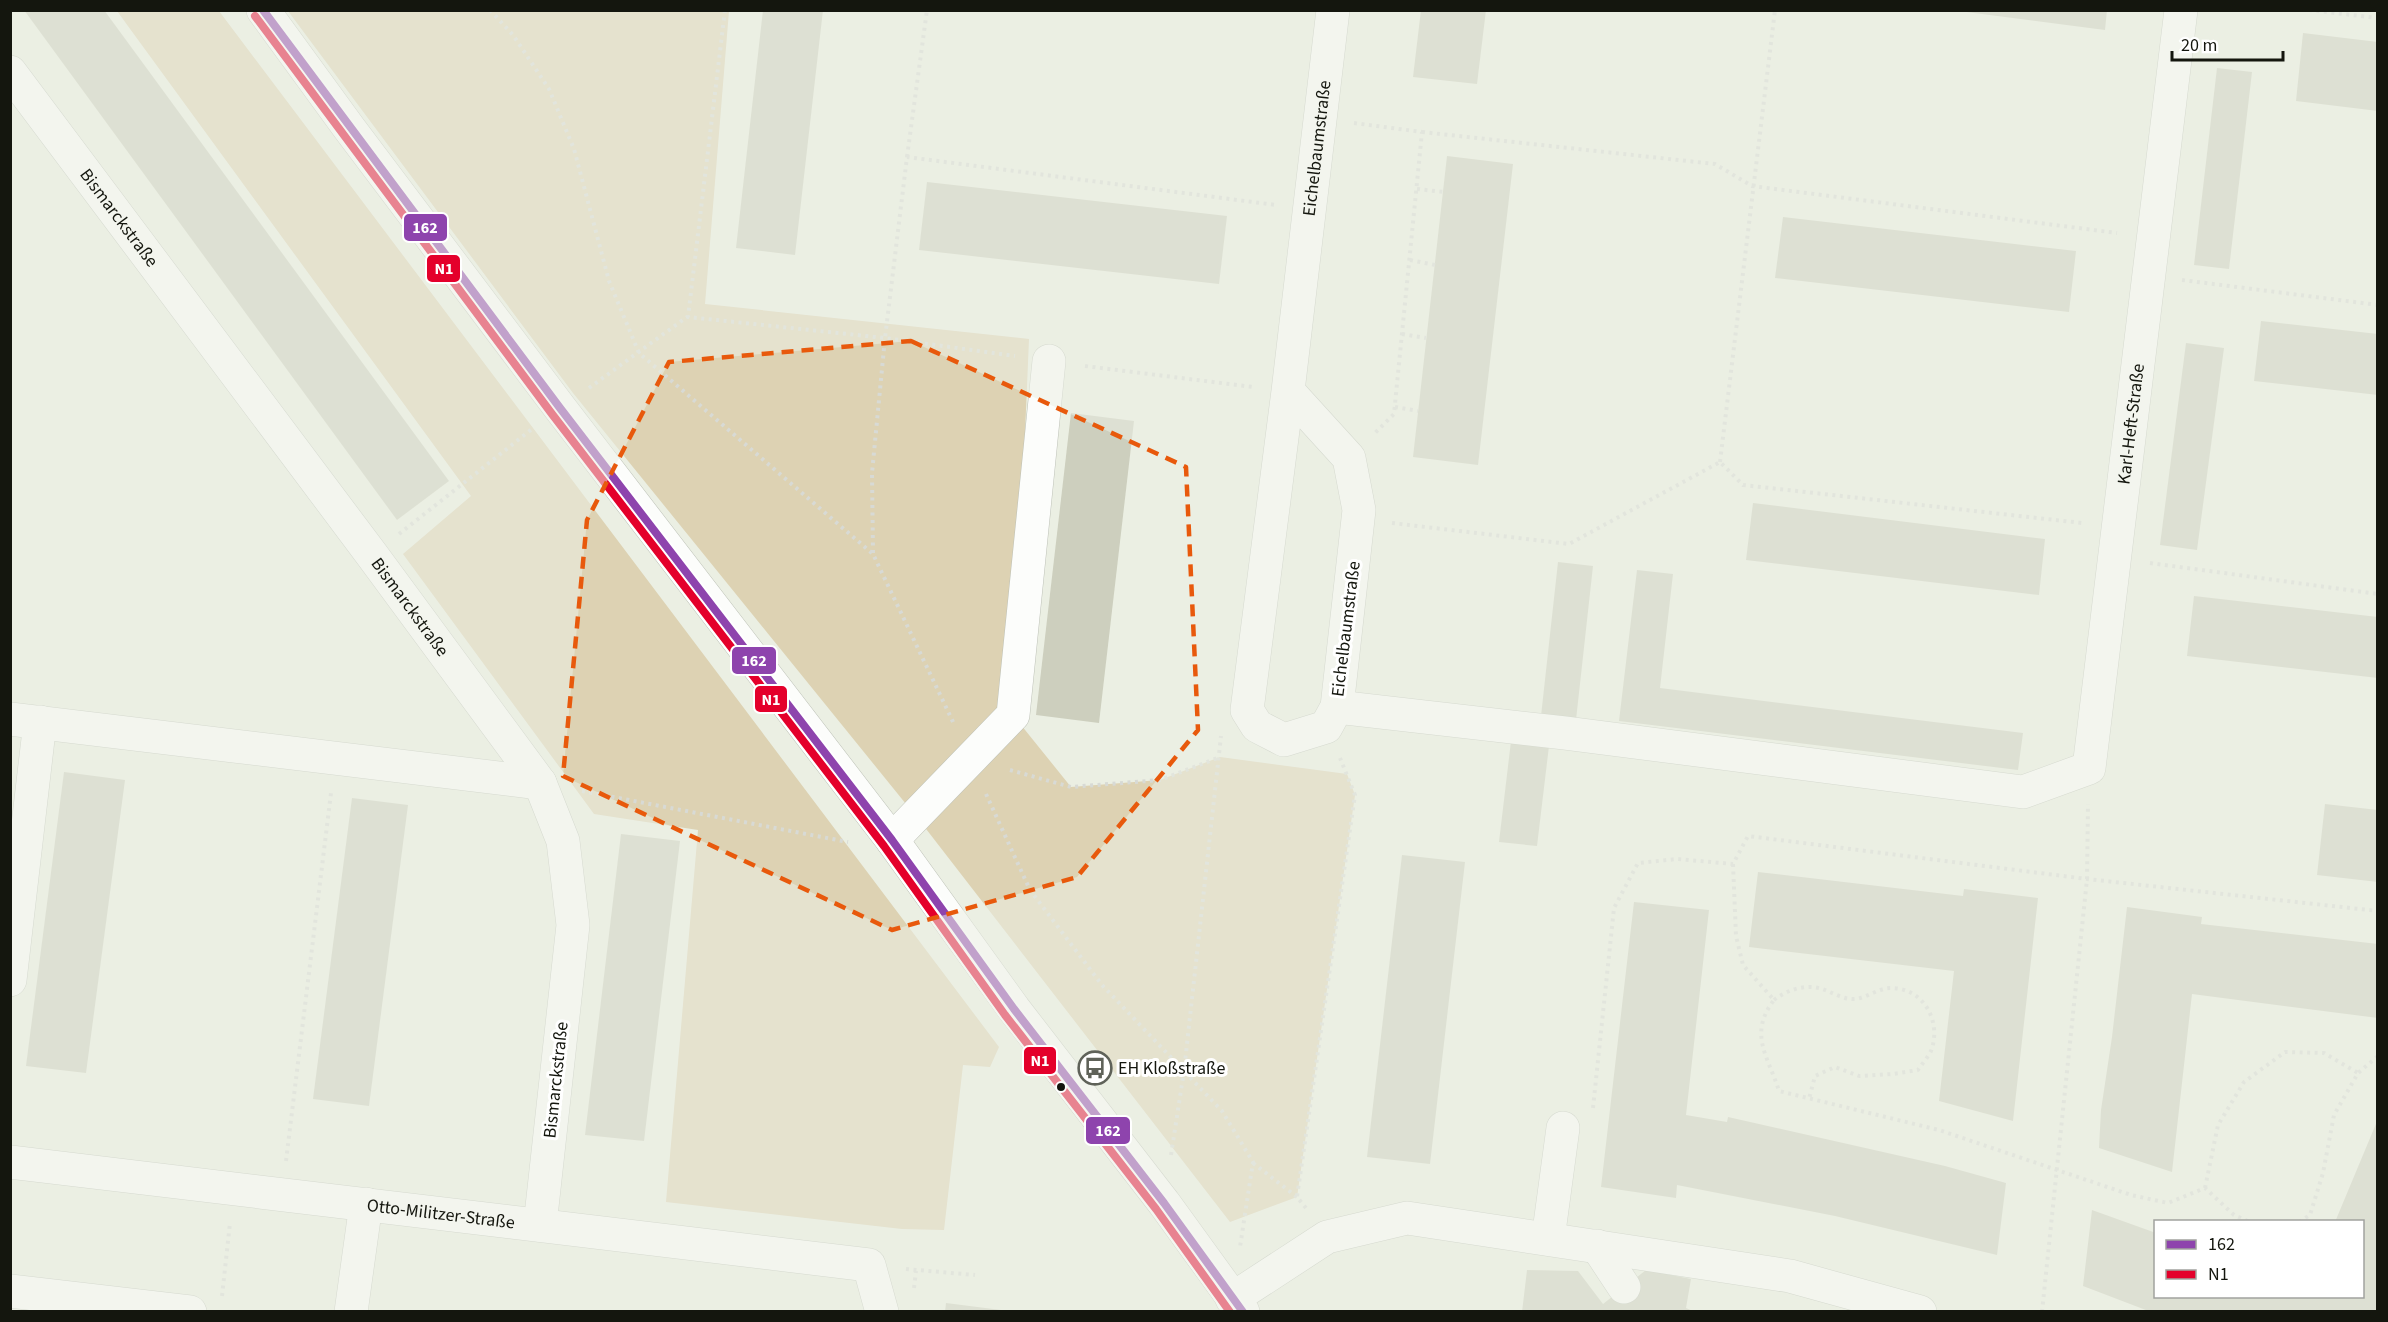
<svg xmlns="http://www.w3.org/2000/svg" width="2388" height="1322" font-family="'Source Sans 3',sans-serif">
	<rect width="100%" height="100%" fill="#ebefe3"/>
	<g fill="#ddd2b3">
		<polygon points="117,11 219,11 999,1047 990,1067 963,1065 944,1230 902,1229 666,1202 698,830 594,814 403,554 471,496"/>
		<polygon points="288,11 729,11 705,304 1029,339 1013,715 1071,787 1160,780 1220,757 1347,774 1355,795 1297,1197 1230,1222 923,825 573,393"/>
	</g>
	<g fill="#cdcfbe">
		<polygon points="24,10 104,10 449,481 397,520"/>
		<polygon points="763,10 823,10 795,255 736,248"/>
		<polygon points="1421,10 1486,10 1477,84 1413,77"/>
		<polygon points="1951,10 2107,10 2105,30"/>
		<polygon points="2303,33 2378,42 2378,111 2296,101"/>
		<polygon points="2217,68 2252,72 2229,269 2194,265"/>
		<polygon points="1447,156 1513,164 1478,465 1413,457"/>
		<polygon points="927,182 1227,216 1219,284 919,250"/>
		<polygon points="1783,217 2076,251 2069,312 1775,278"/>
		<polygon points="2261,321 2378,334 2378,395 2254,381"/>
		<polygon points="2186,343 2224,348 2197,550 2160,545"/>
		<polygon points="1071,413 1134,421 1099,723 1036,715"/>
		<polygon points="1753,503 2045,539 2039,595 1746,560"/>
		<polygon points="1558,562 1593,566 1576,720 1541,716"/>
		<polygon points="1637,570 1673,574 1660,688 2023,733 2018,770 1619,721"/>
		<polygon points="2194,596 2378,617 2378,678 2187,656"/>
		<polygon points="1511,741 1549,746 1537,846 1499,842"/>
		<polygon points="64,772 125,780 86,1073 26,1066"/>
		<polygon points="352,798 408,805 369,1106 313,1099"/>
		<polygon points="2325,804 2378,810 2378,882 2317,875"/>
		<polygon points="621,834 680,841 644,1141 585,1135"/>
		<polygon points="1402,855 1465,862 1430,1164 1367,1157"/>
		<polygon points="1758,872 1963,896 1964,889 2038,898 2013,1121 1939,1101 1954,971 1749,947"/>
		<polygon points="1634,902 1709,910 1686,1115 1727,1122 1728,1117 1945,1166 2006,1183 1997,1255 1835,1216 1677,1185 1676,1198 1601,1187"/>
		<polygon points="2127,907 2202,917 2201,924 2378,944 2378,1018 2192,994 2172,1172 2099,1148 2101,1110 2112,1037"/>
		<polygon points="2378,1119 2378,1312 2151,1312 2083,1286 2092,1210 2156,1233 2156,1296 2362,1296 2362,1222 2335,1222"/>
		<polygon points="1527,1270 1578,1271 1603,1304 1646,1270 1691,1279 1686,1308 1695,1312 1522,1312"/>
		<polygon points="946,1303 1001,1310 1001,1312 945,1312"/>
	</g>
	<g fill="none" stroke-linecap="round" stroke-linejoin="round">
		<g stroke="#bdc1b7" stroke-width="34">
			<g id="minor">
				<polyline points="263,10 349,128 560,408 892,840 1014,1009 1164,1203 1243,1312"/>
				<path id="s1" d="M 10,72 L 372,555 L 540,783 L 563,841 L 573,925 L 540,1225"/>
				<path id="s2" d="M 1288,391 L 1349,458 L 1359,510 L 1337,707 L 1326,727 L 1284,740 L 1257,726 L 1247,710 L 1288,391 L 1333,10"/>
				<path id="s3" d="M 1337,707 L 1565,733 L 2023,792 L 2089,768 L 2181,10"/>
				<polyline points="10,719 540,783"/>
				<polyline points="892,840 1013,715 1049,361"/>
				<polyline points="10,980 40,722"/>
				<path id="s4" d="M 10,1162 L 869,1265 L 882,1312"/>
				<polyline points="1548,1239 1563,1128"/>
				<polyline points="1597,1246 1624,1287"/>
				<polyline points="10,1291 190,1312"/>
				<polyline points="1232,1299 1327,1237 1407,1218 1790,1276 1920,1312"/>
				<polyline points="351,1312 366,1204"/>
			</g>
		</g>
		<g stroke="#d8dad5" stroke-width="4" stroke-dasharray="3 4.5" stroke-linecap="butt">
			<polyline points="490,10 513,35 549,89 574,149 609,281 639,353 873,554 954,724"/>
			<polyline points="725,10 688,317 885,338 1015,356"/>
			<polyline points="2309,10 2378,18"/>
			<polyline points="1354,123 1422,132 1394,414 1375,433"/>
			<polyline points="1422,132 1715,164 1752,186 2117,233"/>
			<polyline points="907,157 927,10"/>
			<polyline points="1417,189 1444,192"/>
			<polyline points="1410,260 1435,265"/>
			<polyline points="2182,280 2378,305"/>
			<polyline points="1402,334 1426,338"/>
			<polyline points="1085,366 1253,387"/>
			<polyline points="589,388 687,317"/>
			<polyline points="1395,407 1418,411"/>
			<polyline points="1720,462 1775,10"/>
			<polyline points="1392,523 1569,544 1720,462 1743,485 2082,523"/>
			<polyline points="399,534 532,429"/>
			<polyline points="873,553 872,473 885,338 907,157 1276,205"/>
			<polyline points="2150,563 2378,594"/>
			<polyline points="1010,770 1071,787 1160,780 1220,757"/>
			<polyline points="582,791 848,842"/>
			<polyline points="986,794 1030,890 1102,985 1222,1111 1253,1162 1240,1247"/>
			<path d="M 1733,864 L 1736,936 L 1743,965 L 1774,1000 C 1748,1034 1768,1056 1779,1091 L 1939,1130 L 2131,1195 L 2168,1203 L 2205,1188 L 2234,1215 L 2250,1222"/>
			<path d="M 1774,1000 C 1788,989 1808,983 1825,990 C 1835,994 1845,1000 1856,999 C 1868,997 1879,988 1891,988 C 1924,988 1942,1022 1931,1051 C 1928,1057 1922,1064 1918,1070 L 1893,1074 L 1859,1076 L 1835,1067 L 1815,1076 L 1809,1099"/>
			<polyline points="1593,1108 1614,908 1638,863 1677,859 1733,864 1748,836 2087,879 2378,911"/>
			<polyline points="1171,1155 1184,1071 1221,736"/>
			<polyline points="286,1161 331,793"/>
			<polyline points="1253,1163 1297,1197"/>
			<polyline points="2205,1188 2218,1125 2244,1082 2285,1052 2324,1053 2358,1073"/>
			<polyline points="1306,1208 1297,1197 1355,795 1340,758"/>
			<polyline points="2299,1222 2310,1215 2323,1173 2334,1115 2358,1073 2378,1056"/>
			<polyline points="906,1269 975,1275"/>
			<polyline points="914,1288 916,1271"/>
			<polyline points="222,1296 230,1223"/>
			<polyline points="2042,1312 2087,879 2088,804"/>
		</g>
		<use href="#minor" stroke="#fcfdfb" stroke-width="33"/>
		<g stroke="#fff" stroke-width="12">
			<polyline id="bus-1" points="263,10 560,408 892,840 1014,1009 1164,1203 1243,1312"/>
		</g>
		<g stroke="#fff" stroke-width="12">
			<polyline id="bus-2" points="255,16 552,414 884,846 1005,1015 1156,1209 1230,1312"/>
		</g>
		<use href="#bus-1" stroke="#8e44ad" stroke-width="8"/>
		<use href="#bus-2" stroke="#e4002b" stroke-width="8"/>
	</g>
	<path d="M0 0H2388V1322H0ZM 911,341 L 1186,467 L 1198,730 L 1077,877 L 892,930 L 563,776 L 587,520 L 669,362 Z" fill="#ebefe3" fill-opacity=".55" fill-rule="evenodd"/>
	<path fill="none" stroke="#e8590c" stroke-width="4.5" stroke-dasharray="12 8" stroke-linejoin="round" d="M 911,341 L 1186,467 L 1198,730 L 1077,877 L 892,930 L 563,776 L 587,520 L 669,362 Z"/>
	<defs>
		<g id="bus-ring" transform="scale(1.725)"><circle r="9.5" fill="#fff" stroke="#5f6259" stroke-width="1.5"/><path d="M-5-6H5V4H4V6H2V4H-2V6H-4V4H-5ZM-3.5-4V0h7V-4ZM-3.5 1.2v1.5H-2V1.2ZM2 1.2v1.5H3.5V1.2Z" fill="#5f6259"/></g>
	</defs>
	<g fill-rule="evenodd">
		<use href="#bus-ring" x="1095" y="1068"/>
	</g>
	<circle fill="#14160e" stroke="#fff" stroke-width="2" cx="1061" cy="1087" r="5"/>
	<g text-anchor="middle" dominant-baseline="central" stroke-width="6" stroke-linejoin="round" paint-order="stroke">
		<g font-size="18" fill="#14160e" stroke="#fff">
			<text stroke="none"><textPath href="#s2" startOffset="1024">Eichelbaumstraße</textPath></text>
			<text stroke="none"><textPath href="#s1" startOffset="182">Bismarckstraße</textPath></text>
			<text stroke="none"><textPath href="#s3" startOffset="1108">Karl-Heft-Straße</textPath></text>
			<text stroke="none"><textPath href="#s1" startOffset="668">Bismarckstraße</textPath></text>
			<text transform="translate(1346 629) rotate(-83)">Eichelbaumstraße</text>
			<text transform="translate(556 1080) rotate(-84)">Bismarckstraße</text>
			<text stroke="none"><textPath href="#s4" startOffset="434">Otto-Militzer-Straße</textPath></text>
		</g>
		<g font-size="18" fill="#14160e" stroke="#fff" text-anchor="start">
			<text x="1118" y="1068">EH Kloßstraße</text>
		</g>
	</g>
	<g stroke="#fff" stroke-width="2">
		<rect x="403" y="213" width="45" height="29" rx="6" fill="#8e44ad"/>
		<rect x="426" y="254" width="35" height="29" rx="6" fill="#e4002b"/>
		<rect x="731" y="646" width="46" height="29" rx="6" fill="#8e44ad"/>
		<rect x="754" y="685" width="34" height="28" rx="6" fill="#e4002b"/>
		<rect x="1023" y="1046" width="34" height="29" rx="6" fill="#e4002b"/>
		<rect x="1085" y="1116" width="46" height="29" rx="6" fill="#8e44ad"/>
	</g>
	<g font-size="16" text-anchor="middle" font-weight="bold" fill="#fff">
		<text x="425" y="233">162</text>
		<text x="444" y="274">N1</text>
		<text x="754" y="666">162</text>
		<text x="771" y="705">N1</text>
		<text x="1040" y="1066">N1</text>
		<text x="1108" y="1136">162</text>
	</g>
	<rect width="2388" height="1322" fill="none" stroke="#14160e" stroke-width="24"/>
	<rect x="2154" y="1220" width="210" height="78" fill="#ffffff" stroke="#a1a29f" stroke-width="1.5"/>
	<rect x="2166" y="1240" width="30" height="9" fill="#8e44ad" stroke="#a1a29f" stroke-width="1.5"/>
	<text x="2208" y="1250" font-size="18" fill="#14160e">162</text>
	<rect x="2166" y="1270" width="30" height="9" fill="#e4002b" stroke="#a1a29f" stroke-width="1.5"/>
	<text x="2208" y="1280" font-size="18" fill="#14160e">N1</text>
	<path d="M2172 51v9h111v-9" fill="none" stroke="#14160e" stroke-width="3"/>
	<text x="2181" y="51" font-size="18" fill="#14160e" stroke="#ffffff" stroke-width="4.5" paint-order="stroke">20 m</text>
</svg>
